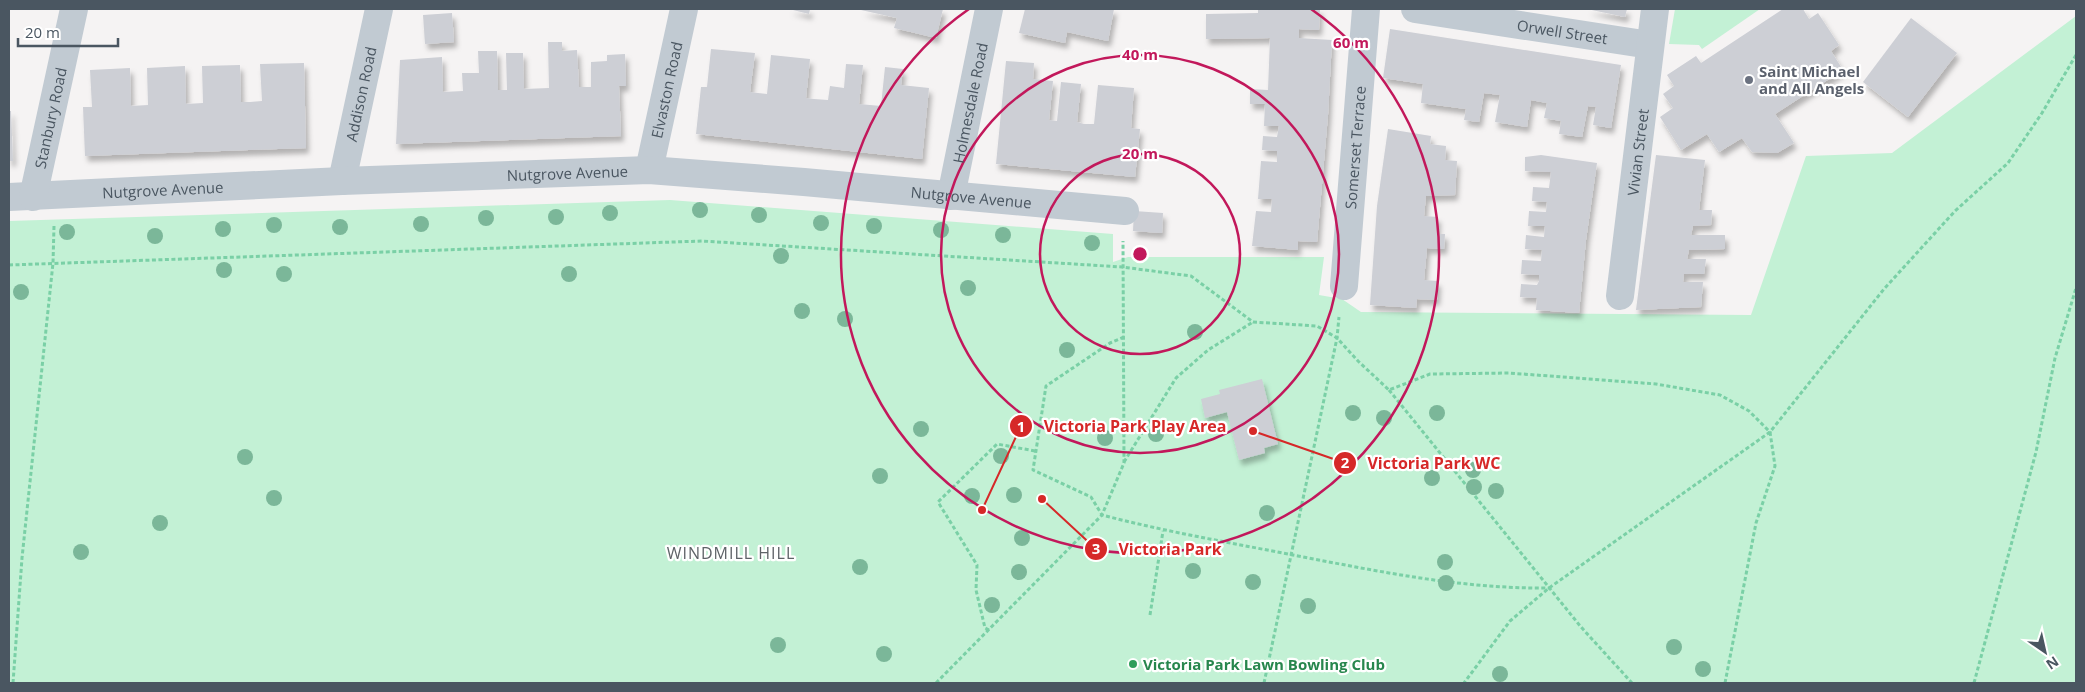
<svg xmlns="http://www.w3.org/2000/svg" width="2085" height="692" font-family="'Open Sans',sans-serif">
	<defs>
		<filter id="shadow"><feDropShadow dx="3" dy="5.5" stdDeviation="2.5" flood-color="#0004"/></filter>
	</defs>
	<rect width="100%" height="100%" fill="#f5f3f3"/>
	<g fill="#c3f1d5">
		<polygon points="1675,9 1760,9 1702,49 1699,45 1669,44"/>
		<polygon points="2076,16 2076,683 9,683 9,221 670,200 1113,234 1113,262 1128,257 1324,257 1319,295 1342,299 1361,312 1751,315 1806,156 1892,153"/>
	</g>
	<g fill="#cdcfd5" filter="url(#shadow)">
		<polygon points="789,9 810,9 809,14"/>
		<polygon points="943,9 936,38 894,28 897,18 861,10"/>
		<polygon points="1025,9 1114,9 1108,41 1067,32 1065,43 1019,33"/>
		<polygon points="1258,9 1320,9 1319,30 1299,29 1299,38 1332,40 1328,115 1317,242 1298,241 1298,250 1252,246 1256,211 1271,212 1272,199 1258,199 1261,161 1277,162 1277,151 1262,150 1263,136 1277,137 1279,126 1264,126 1265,104 1250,104 1250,89 1268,90 1270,38 1206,39 1206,14 1258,13"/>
		<polygon points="1587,9 1627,9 1625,17"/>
		<polygon points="1783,9 1803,9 1809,19 1818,13 1839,45 1831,51 1843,70 1775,114 1794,143 1777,153 1752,152 1742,138 1719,152 1707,134 1681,150 1660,117 1673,108 1663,94 1674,86 1667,75 1696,56 1701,63"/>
		<polygon points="452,13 454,42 425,44 423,15"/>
		<polygon points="1911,18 1957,53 1908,117 1863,82"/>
		<polygon points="1390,29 1621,65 1611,128 1593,125 1596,107 1588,106 1582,137 1559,134 1561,121 1544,118 1547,103 1531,100 1527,127 1495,122 1500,95 1484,93 1479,122 1464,120 1466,109 1421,103 1423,84 1383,78"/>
		<polygon points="548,42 562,42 562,51 577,50 579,87 591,87 591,62 607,61 607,55 625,54 626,86 619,86 621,136 396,144 400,60 442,57 443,92 463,91 462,73 479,73 478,51 497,51 498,90 507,90 506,53 523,53 524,89 549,88"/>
		<polygon points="711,49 755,53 750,92 758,93 767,94 771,55 810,59 806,98 814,99 828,100 830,86 844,88 846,64 863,65 859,104 881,106 885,67 903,69 901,85 929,88 922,159 696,134 701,87 707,87"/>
		<polygon points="1006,61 1034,63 1033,79 1053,81 1049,120 1057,121 1061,82 1081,84 1077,122 1084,124 1094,124 1098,85 1134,88 1131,128 1140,129 1135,177 996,164"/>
		<polygon points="304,63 306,148 85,156 83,107 92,107 90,70 130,68 131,106 148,105 147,68 185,66 186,104 203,103 202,66 240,65 241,102 250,102 262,101 260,64"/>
		<polygon points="9,111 11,111 13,161 9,161"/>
		<polygon points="1388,129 1431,136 1430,144 1446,146 1445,160 1457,161 1455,195 1426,196 1424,216 1438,217 1437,234 1445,234 1444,249 1427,248 1424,280 1438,281 1437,300 1417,299 1416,308 1370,305 1377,206"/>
		<polygon points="1541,155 1597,163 1586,240 1579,313 1536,310 1537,298 1520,297 1521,284 1537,285 1539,281 1539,275 1521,274 1522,260 1541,261 1542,250 1525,249 1526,235 1544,237 1545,226 1528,226 1529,211 1546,212 1547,202 1532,201 1533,187 1549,188 1551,172 1525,171 1525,157"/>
		<polygon points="1656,155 1705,160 1699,210 1712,210 1711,225 1693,226 1691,235 1725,235 1725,249 1689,250 1687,259 1706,259 1704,274 1684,274 1683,282 1703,282 1701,307 1636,310"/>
		<polygon points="1134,211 1163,213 1162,233 1133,231"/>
		<polygon points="1262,379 1278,444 1264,448 1265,453 1239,460 1227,412 1205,418 1201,399 1220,394 1219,390"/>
	</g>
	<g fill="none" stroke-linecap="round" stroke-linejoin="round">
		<g stroke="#7ad0a6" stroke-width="3" stroke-dasharray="4 2.5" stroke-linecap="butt">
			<polyline points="9,265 702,241 1122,267 1191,276 1253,322 1317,326 1337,338 1358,361 1389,390 1430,374 1509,373 1656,384 1720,395 1749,411 1770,432 1549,588 1510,621 1464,683"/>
			<path d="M 1124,337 L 1110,343 L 1046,386 L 1033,470 L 1091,497 L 1102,515 C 1167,532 1232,543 1298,556 C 1382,572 1463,589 1549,588"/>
			<polyline points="1389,390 1581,627 1632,683"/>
			<polyline points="1124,462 1176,378 1208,350 1253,322"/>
			<polyline points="1150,615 1163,531"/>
			<polyline points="989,630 985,628 976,590 977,565 938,502 997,444 1035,451"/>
			<polyline points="13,683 22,558 53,263 54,226"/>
			<polyline points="936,683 1102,515 1124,463 1123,241"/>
			<polyline points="1264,683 1337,338 1339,317"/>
			<polyline points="1725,683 1756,523 1775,466 1770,432 1884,289 1955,211 2008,163 2042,113 2076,55"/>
			<polyline points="1974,683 2036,452 2055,358 2076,288"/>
		</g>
		<g stroke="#c1cad2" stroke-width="28">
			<path id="s1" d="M 1415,9 L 1650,45"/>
			<path id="s2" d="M 649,170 L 684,9"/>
			<path id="s3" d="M 342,181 L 379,9"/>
			<path id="s4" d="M 951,196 L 989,9"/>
			<path id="s5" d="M 9,197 L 342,181 L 649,170 L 804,182 L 1125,211"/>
			<path id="s6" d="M 33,197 L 74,9"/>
			<path id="s7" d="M 1344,286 L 1366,9"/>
			<path id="s8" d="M 1620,296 L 1655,9"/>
		</g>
	</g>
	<g fill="#7bb799">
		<circle cx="700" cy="210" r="8"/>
		<circle cx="610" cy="213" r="8"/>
		<circle cx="759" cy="215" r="8"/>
		<circle cx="556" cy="217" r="8"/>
		<circle cx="486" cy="218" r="8"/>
		<circle cx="821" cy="223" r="8"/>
		<circle cx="421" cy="224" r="8"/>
		<circle cx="274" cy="225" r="8"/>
		<circle cx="874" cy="226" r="8"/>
		<circle cx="340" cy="227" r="8"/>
		<circle cx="223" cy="229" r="8"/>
		<circle cx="941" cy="230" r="8"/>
		<circle cx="67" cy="232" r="8"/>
		<circle cx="1003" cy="235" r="8"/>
		<circle cx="155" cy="236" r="8"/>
		<circle cx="1092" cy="243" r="8"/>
		<circle cx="781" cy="256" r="8"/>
		<circle cx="224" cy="270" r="8"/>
		<circle cx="284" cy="274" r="8"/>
		<circle cx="569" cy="274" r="8"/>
		<circle cx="968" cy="288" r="8"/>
		<circle cx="21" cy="292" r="8"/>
		<circle cx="802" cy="311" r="8"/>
		<circle cx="845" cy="319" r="8"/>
		<circle cx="1195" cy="332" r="8"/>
		<circle cx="1067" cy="350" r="8"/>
		<circle cx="1353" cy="413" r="8"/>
		<circle cx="1437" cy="413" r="8"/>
		<circle cx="1384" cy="418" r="8"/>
		<circle cx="921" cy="429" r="8"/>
		<circle cx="1156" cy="434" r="8"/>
		<circle cx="1105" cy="438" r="8"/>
		<circle cx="1001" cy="456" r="8"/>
		<circle cx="245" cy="457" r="8"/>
		<circle cx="1473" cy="470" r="8"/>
		<circle cx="880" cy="476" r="8"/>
		<circle cx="1432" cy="478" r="8"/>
		<circle cx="1474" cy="487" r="8"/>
		<circle cx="1496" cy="491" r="8"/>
		<circle cx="1014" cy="495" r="8"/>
		<circle cx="972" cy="496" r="8"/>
		<circle cx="274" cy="498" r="8"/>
		<circle cx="1267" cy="513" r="8"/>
		<circle cx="160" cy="523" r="8"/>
		<circle cx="1022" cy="538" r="8"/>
		<circle cx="81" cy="552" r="8"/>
		<circle cx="1445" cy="562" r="8"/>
		<circle cx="860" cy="567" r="8"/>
		<circle cx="1193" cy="571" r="8"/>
		<circle cx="1019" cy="572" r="8"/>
		<circle cx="1253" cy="582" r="8"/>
		<circle cx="1446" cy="583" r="8"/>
		<circle cx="992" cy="605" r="8"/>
		<circle cx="1308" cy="606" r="8"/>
		<circle cx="778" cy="645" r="8"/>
		<circle cx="1674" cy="647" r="8"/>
		<circle cx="884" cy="654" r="8"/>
		<circle cx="1703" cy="669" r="8"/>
		<circle cx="1500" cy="674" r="8"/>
	</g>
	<g fill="none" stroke="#c2185b" stroke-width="2.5">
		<circle cx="1140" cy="254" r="100"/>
		<circle cx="1140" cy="254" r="199"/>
		<path d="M1311 9A299 299 0 1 1 969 9"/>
	</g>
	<circle fill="#6b7280" stroke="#fff" stroke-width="2" cx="1749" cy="80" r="5"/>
	<circle fill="#2e9e5b" stroke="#fff" stroke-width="2" cx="1133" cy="664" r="5"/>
	<g text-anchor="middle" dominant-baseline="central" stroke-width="4.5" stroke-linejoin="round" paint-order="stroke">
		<g font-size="15" fill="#4a5661" stroke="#fff">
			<text stroke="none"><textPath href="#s1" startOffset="149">Orwell Street</textPath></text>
			<text stroke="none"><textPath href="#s2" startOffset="82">Elvaston Road</textPath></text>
			<text stroke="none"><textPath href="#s3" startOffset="89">Addison Road</textPath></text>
			<text stroke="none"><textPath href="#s4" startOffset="95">Holmesdale Road</textPath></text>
			<text stroke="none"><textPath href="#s6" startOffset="81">Stanbury Road</textPath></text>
			<text stroke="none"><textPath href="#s7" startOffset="139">Somerset Terrace</textPath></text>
			<text stroke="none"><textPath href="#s8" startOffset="145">Vivian Street</textPath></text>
			<text stroke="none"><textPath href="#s5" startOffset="559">Nutgrove Avenue</textPath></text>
			<text stroke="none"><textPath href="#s5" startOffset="154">Nutgrove Avenue</textPath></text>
			<text stroke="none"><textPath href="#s5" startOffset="964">Nutgrove Avenue</textPath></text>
		</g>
		<g font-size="15" font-weight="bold" fill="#5b616d" stroke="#fff" text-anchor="start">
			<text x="1759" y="71">Saint Michael<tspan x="1759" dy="17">and All Angels</tspan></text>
		</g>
		<g font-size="15" font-weight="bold" fill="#27864d" stroke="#fff" text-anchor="start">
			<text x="1143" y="664">Victoria Park Lawn Bowling Club</text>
		</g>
		<g font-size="16" letter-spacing="1" fill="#5f6368" stroke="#fff">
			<text x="731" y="553">WINDMILL HILL</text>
		</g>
	</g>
	<circle cx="1140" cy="254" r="8" fill="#c2185b" stroke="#fff" stroke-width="2.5"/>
	<g font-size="15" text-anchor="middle" font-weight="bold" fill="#c2185b" stroke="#fff" stroke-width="4.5" stroke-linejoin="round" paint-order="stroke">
		<text x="1351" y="48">60 m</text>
		<text x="1140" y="60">40 m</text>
		<text x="1140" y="159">20 m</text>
	</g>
	<path fill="none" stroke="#d62828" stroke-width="2" d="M982 510L1021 426M1253 431L1345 463M1042 499L1096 549"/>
	<g fill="#d62828" stroke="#fff" stroke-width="2">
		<circle cx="982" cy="510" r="5"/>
		<circle cx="1253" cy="431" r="5"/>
		<circle cx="1042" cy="499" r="5"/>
		<circle cx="1021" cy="426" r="12"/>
		<circle cx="1345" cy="463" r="12"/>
		<circle cx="1096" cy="549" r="12"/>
	</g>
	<g font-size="15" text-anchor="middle" font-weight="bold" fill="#fff">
		<text x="1021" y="432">1</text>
		<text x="1345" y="468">2</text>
		<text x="1096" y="554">3</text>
	</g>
	<g font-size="16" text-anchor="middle" font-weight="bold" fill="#d62828" stroke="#fff" stroke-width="4.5" stroke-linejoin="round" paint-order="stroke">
		<text x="1135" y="432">Victoria Park Play Area</text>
		<text x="1434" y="469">Victoria Park WC</text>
		<text x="1170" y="555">Victoria Park</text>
	</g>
	<rect width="2085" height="692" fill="none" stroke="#4a5661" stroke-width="20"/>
	<g transform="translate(2045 652) rotate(146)" stroke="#ffffff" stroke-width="4" paint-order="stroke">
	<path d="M0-4L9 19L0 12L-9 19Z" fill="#4a5661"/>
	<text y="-8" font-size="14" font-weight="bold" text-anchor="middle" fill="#4a5661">N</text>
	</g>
	<path d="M18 38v8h100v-8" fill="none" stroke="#4a5661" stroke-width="2.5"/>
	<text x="25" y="38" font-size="15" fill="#4a5661" stroke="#ffffff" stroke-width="4" paint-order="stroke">20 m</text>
</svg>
